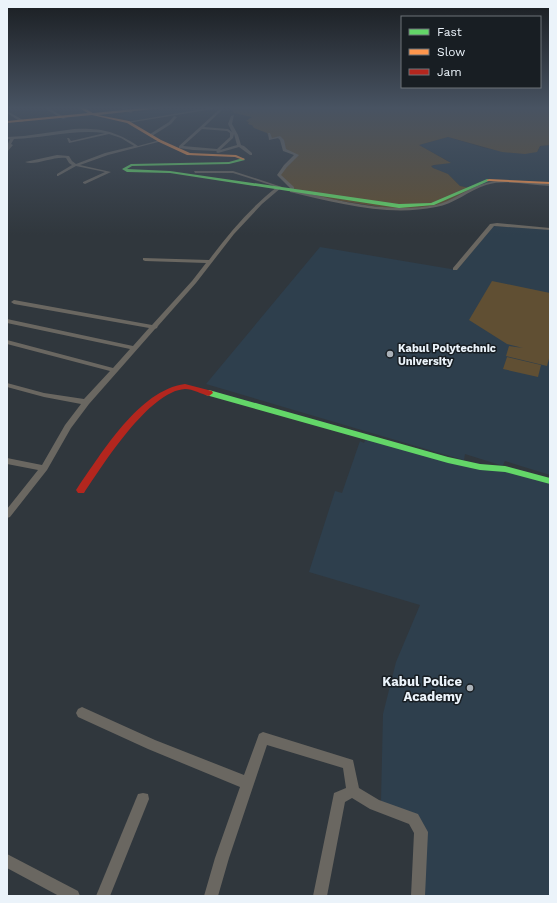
<svg xmlns="http://www.w3.org/2000/svg" width="557" height="903" font-family="'Work Sans',sans-serif">
	<rect width="100%" height="100%" fill="#30373d"/>
	<g fill="#2e3f4d">
		<polygon points="170,108 211,108 131,121 117,115"/>
		<polygon points="448,137 484,148 514,153 538,151 541,146 550,145 550,185 494,182 487,183 475,189 460,186 448,174 439,172 431,166 450,162 419,145"/>
		<polygon points="493,226 550,229 550,475 505,461 503,465 500,465 465,454 464,460 436,452 206,384 320,247 457,270"/>
		<polygon points="366,438 550,481 550,896 418,896 421,832 381,801 383,714 396,662 420,605 309,572 335,491 342,493 360,441 364,443"/>
	</g>
	<g fill="#604f33">
		<polygon points="231,108 550,108 550,145 540,146 537,152 525,154 502,152 448,137 419,145 451,163 434,165 431,166 433,168 448,174 460,186 475,189 447,203 435,206 405,209 387,208 328,199 292,188 279,175 297,156 284,150 283,144 279,138 270,139 267,133 254,128 252,125 248,124 249,122 246,121 252,117 234,113"/>
		<polygon points="492,281 550,293 550,355 547,366 506,356 509,346 523,348 507,344 469,320"/>
		<polygon points="507,357 541,365 538,377 503,369"/>
	</g>
	<g fill="none" stroke-linecap="round" stroke-linejoin="round">
		<g fill="#6a6761" fill-rule="evenodd">
			<polygon points="44,108 48,108 66,118 63,119"/>
			<polygon points="122,108 126,108 133,112 130,113"/>
			<polygon points="209,108 219,108 128,123 126,122"/>
			<path d="M 221,108 L 224,108 L 204,127 L 228,129 L 232,132 L 228,124 L 231,116 L 234,115 L 232,124 L 238,135 L 241,145 L 244,146 L 252,153 L 252,155 L 250,155 L 239,147 L 218,153 L 216,152 L 217,151 L 193,150 L 179,148 L 179,146 ZM 202,129 L 227,131 L 230,133 L 230,137 L 217,149 L 183,146 ZM 234,134 L 237,145 L 220,150 L 233,138 Z"/>
			<polygon points="7,111 23,120 24,121 21,122 7,113"/>
			<polygon points="174,116 177,117 171,124 152,136 150,136 150,134 169,122"/>
			<path d="M 74,129 C 101,128 115,131 138,146 L 160,140 L 162,141 L 108,155 L 80,165 L 111,172 L 85,184 L 83,183 L 83,182 L 105,172 L 76,166 L 58,176 L 57,176 L 57,174 L 72,165 L 69,163 L 66,158 C 54,156 35,166 25,162 L 57,155 L 69,156 L 72,161 L 76,164 L 105,153 L 134,146 L 121,138 L 109,134 L 69,143 L 67,138 L 69,138 L 71,141 L 105,133 C 74,129 45,138 14,139 L 11,144 L 13,145 L 7,152 L 8,146 L 7,146 L 10,139 L 7,139 L 7,137 L 24,136 Z"/>
			<path d="M 268,133 L 270,133 L 272,138 L 280,136 L 284,140 L 286,149 L 299,155 L 287,167 L 281,175 L 294,187 L 294,190 C 339,201 390,214 436,205 C 452,201 465,190 480,185 C 502,177 527,182 550,184 L 550,186 C 530,185 506,179 486,185 C 468,191 454,204 436,207 C 388,217 337,203 290,192 L 290,188 L 277,175 L 284,165 L 294,155 L 283,151 L 280,140 L 278,138 L 269,140 Z"/>
			<path d="M 194,171 L 233,171 L 282,187 L 262,204 L 234,234 L 196,283 L 158,326 L 157,328 L 155,329 L 89,404 L 71,428 L 47,470 L 10,517 L 7,518 L 7,509 L 38,470 L 7,464 L 7,458 L 42,465 L 65,425 L 81,404 L 44,397 L 7,387 L 7,383 L 44,393 L 84,399 L 110,371 L 7,344 L 7,340 L 113,368 L 130,349 L 7,323 L 7,319 L 133,346 L 149,328 L 14,304 L 11,302 L 14,300 L 152,325 L 192,281 L 206,263 L 145,261 L 143,260 L 143,258 L 209,260 C 229,233 250,208 277,187 L 233,173 L 195,173 Z"/>
			<polygon points="497,223 550,228 550,230 494,226 457,270 453,270 453,268 490,224"/>
			<polygon points="82,707 155,740 244,775 259,734 263,732 353,760 359,788 379,800 418,814 428,832 425,896 411,896 414,833 409,824 370,809 352,798 345,802 327,896 313,896 333,798 334,793 346,788 343,768 267,745 229,858 218,896 204,896 215,858 240,787 148,749 78,717 76,713 78,709"/>
			<polygon points="143,793 148,794 149,799 110,896 96,896 138,794"/>
			<polygon points="7,854 78,891 80,896 59,896 7,868"/>
		</g>
		<g fill="#63d668" fill-rule="evenodd">
			<polygon points="243,158 245,160 229,164 132,166 127,169 170,171 399,204 431,203 487,179 491,180 434,205 399,208 170,173 127,172 122,169 131,164 229,162"/>
			<polygon points="209,390 448,457 480,464 505,466 550,478 550,484 505,472 480,470 448,463 206,395 205,393 206,391"/>
		</g>
		<g fill="#ff974d" fill-rule="evenodd">
			<polygon points="79,108 84,108 93,113 144,108 162,108 98,115 129,121 161,140 190,153 236,155 245,159 243,160 235,157 187,155 159,142 127,123 92,115 7,123 7,121 88,113"/>
			<polygon points="489,179 550,182 550,184 487,181 487,180"/>
		</g>
		<path fill="#b3261e" fill-rule="evenodd" d="M 185,384 L 212,391 L 213,393 L 209,396 C 201,394 193,389 185,389 C 149,391 103,465 84,493 L 78,493 L 76,490 L 78,487 C 102,453 139,390 185,384 Z"/>
	</g>
	<linearGradient id="sky" x2="0" y2="1"><stop stop-color="#1a1e22"/><stop offset="0.46" stop-color="#485362"/><stop offset="1" stop-color="#485362" stop-opacity="0"/></linearGradient>
	<rect width="557" height="235" fill="url(#sky)"/>
	<g fill="#aab1b8" stroke="#181e23" stroke-width="1.5">
		<circle cx="390" cy="354" r="4"/>
		<circle cx="470" cy="688" r="4"/>
	</g>
	<g text-anchor="middle" dominant-baseline="central" stroke-width="3" stroke-linejoin="round" paint-order="stroke">
		<g font-size="11" font-weight="bold" fill="#ebf3fa" stroke="#181e23" text-anchor="start">
			<text x="398" y="348">Kabul Polytechnic<tspan x="398" dy="13">University</tspan></text>
		</g>
		<g font-size="13" font-weight="bold" fill="#ebf3fa" stroke="#181e23" text-anchor="end">
			<text x="462" y="681">Kabul Police<tspan x="462" dy="15">Academy</tspan></text>
		</g>
	</g>
	<rect width="557" height="903" fill="none" stroke="#ebf3fa" stroke-width="16"/>
	<rect x="401" y="16" width="140" height="72" fill="#181e23" stroke="#6c7379"/>
	<rect x="409" y="29" width="20" height="6" fill="#63d668" stroke="#6c7379"/>
	<text x="437" y="36" font-size="12" fill="#ebf3fa">Fast</text>
	<rect x="409" y="49" width="20" height="6" fill="#ff974d" stroke="#6c7379"/>
	<text x="437" y="56" font-size="12" fill="#ebf3fa">Slow</text>
	<rect x="409" y="69" width="20" height="6" fill="#b3261e" stroke="#6c7379"/>
	<text x="437" y="76" font-size="12" fill="#ebf3fa">Jam</text>
</svg>
